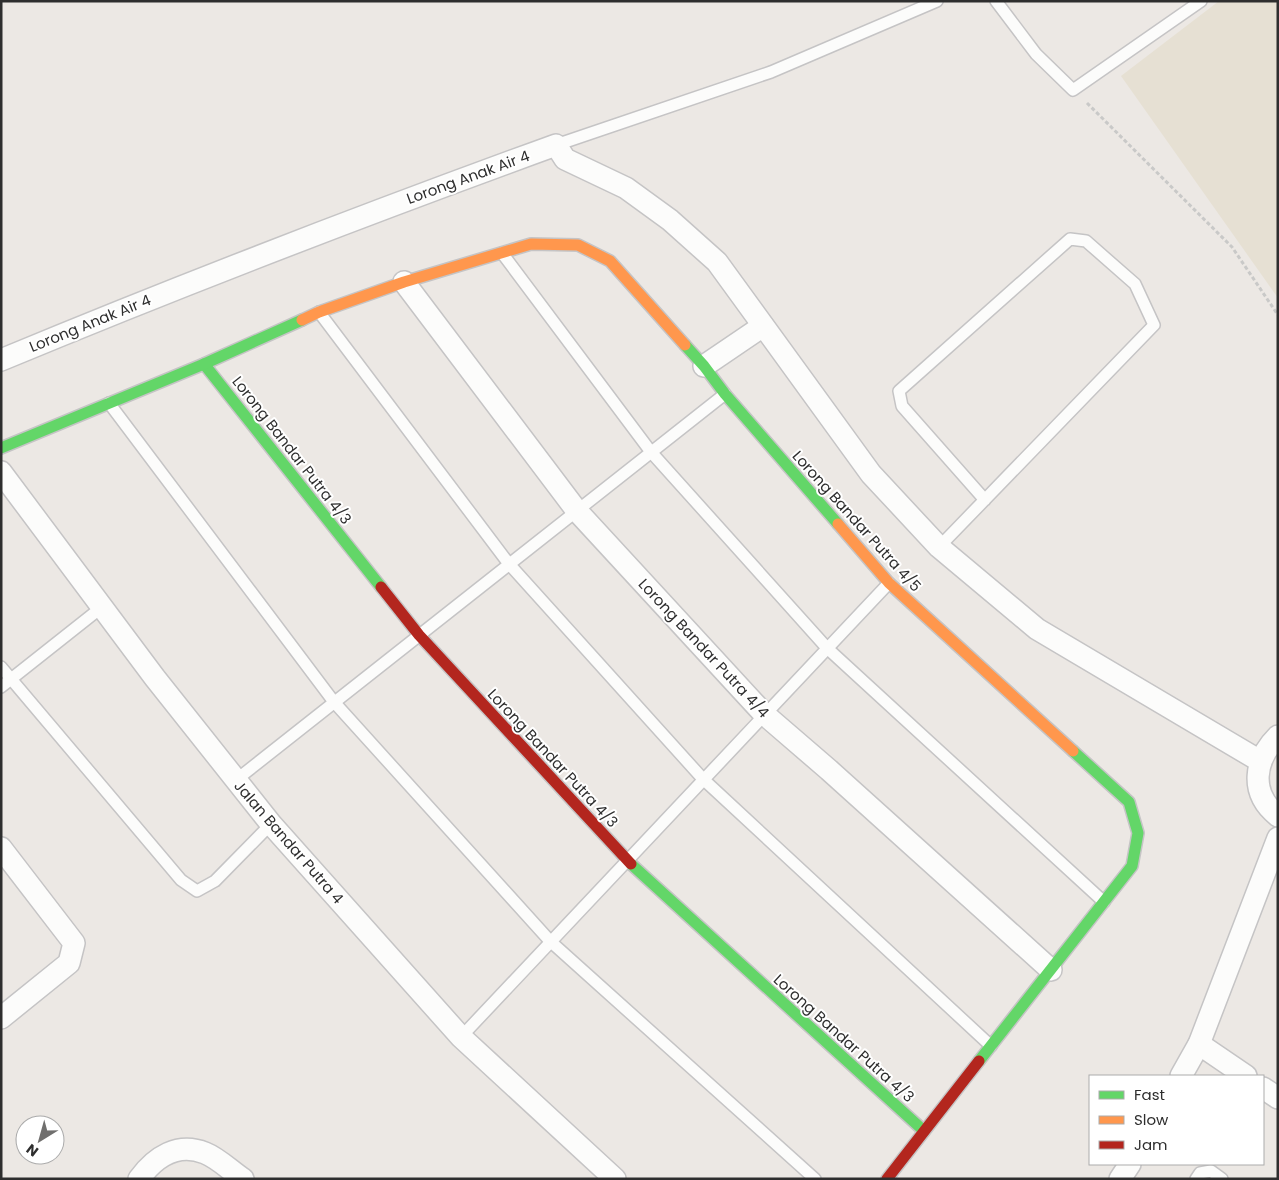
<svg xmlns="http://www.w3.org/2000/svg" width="1279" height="1180" font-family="Poppins,sans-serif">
	<rect width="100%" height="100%" fill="#ece8e4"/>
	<polygon fill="#e6e0d3" points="1219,1 1278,1 1278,298 1121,76"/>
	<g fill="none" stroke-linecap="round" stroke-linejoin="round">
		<g stroke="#c5c4c5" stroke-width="14">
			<g id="lane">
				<polyline points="996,1 1036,54 1073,90 1201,1"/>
				<polyline points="556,145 771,72 937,1"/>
				<polyline points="502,253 651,452 827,648 1104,902"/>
				<polyline points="319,312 509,564 703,779 991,1046"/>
				<polyline points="109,403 334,702 550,941 815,1179"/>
				<polyline points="939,547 1154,325 1135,284 1086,241 1070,239 899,391 902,406 985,500"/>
				<polyline points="1,667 181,880 197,891 215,881 271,824"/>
				<polyline points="1,687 102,607"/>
				<polyline points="236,780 725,394"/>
				<polyline points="461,1037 889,583"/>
				<polyline points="1196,1179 1200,1173 1211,1171 1222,1179"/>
			</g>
		</g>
		<g stroke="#c5c4c5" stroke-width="24">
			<g id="street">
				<polyline points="404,282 577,511 764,714 829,770 1051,970"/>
				<path d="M 1,360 C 184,284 369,213 556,145 L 565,159 L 626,188 L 670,220 L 717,262 L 871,474 L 939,547 L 1037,629 L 1260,761"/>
				<polyline points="704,366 763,326"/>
				<polyline points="1,472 155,678 271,824 461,1037 615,1179"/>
				<path d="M 1278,736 C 1254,760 1249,793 1278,816"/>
				<polyline points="1,848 74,943 69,963 1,1018"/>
				<polyline points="1199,1044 1246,1076"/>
				<polyline points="1181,1076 1199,1044 1278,838"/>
				<polyline points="1263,1088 1278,1098"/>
				<path d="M 139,1179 C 155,1157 178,1142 205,1153 C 218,1158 231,1171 243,1179"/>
				<polyline points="1120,1179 1130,1164"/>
			</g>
		</g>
		<g stroke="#c5c4c5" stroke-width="14">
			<g id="fast">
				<polyline points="685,345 704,366 725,394 838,524"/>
				<polyline points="204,364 381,587"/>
				<polyline points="1,448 204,364 302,320"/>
				<polyline points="631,864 924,1131"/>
				<polyline points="979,1061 1132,866 1138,833 1129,802 1073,751"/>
			</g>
		</g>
		<g stroke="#c5c4c5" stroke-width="14">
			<g id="slow">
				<polyline points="302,320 319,312 404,282 531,244 578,245 610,261 685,345"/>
				<polyline points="838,524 889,583 1073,751"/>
			</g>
		</g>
		<g stroke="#c5c4c5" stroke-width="14">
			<g id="jam">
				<polyline points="381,587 419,635 631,864"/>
				<polyline points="887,1179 979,1061"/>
			</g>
		</g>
		<polyline stroke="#c9c9c8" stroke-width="3" stroke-dasharray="4 2.5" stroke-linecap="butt" points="1087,103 1232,247 1278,315"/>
		<use href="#lane" stroke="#fcfcfb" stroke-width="11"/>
		<use href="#street" stroke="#fcfcfb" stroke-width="21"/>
		<use href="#fast" stroke="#63d668" stroke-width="11"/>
		<use href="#slow" stroke="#ff974d" stroke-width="11"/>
		<use href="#jam" stroke="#b3261e" stroke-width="11"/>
	</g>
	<g text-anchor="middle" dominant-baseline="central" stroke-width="4" stroke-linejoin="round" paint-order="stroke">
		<g font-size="15" fill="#2e2e2e" stroke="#fff">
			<text transform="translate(468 177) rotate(-20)">Lorong Anak Air 4</text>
			<text transform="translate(90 323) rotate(-22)">Lorong Anak Air 4</text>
			<text transform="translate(292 450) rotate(52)">Lorong Bandar Putra 4/3</text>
			<text transform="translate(857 521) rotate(48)">Lorong Bandar Putra 4/5</text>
			<text transform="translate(704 648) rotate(47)">Lorong Bandar Putra 4/4</text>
			<text transform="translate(553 758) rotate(47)">Lorong Bandar Putra 4/3</text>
			<text transform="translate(289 842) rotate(49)">Jalan Bandar Putra 4</text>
			<text transform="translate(844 1038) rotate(42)">Lorong Bandar Putra 4/3</text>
		</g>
	</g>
	<rect width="1279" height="1180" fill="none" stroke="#2e2e2e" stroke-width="5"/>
	<rect x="1089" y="1075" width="175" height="90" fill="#ffffff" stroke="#ababab"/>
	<rect x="1099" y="1091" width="25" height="8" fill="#63d668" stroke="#ababab"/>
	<text x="1134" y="1100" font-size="15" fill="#2e2e2e">Fast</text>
	<rect x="1099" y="1116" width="25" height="8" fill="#ff974d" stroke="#ababab"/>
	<text x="1134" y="1125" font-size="15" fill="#2e2e2e">Slow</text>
	<rect x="1099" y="1141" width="25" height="8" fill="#b3261e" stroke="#ababab"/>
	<text x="1134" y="1150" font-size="15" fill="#2e2e2e">Jam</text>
	<g transform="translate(40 1140) rotate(217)"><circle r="24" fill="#ffffff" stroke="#ababab"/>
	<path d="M0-4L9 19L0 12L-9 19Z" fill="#706f6e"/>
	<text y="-8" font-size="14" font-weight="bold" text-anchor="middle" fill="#2e2e2e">N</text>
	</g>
</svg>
